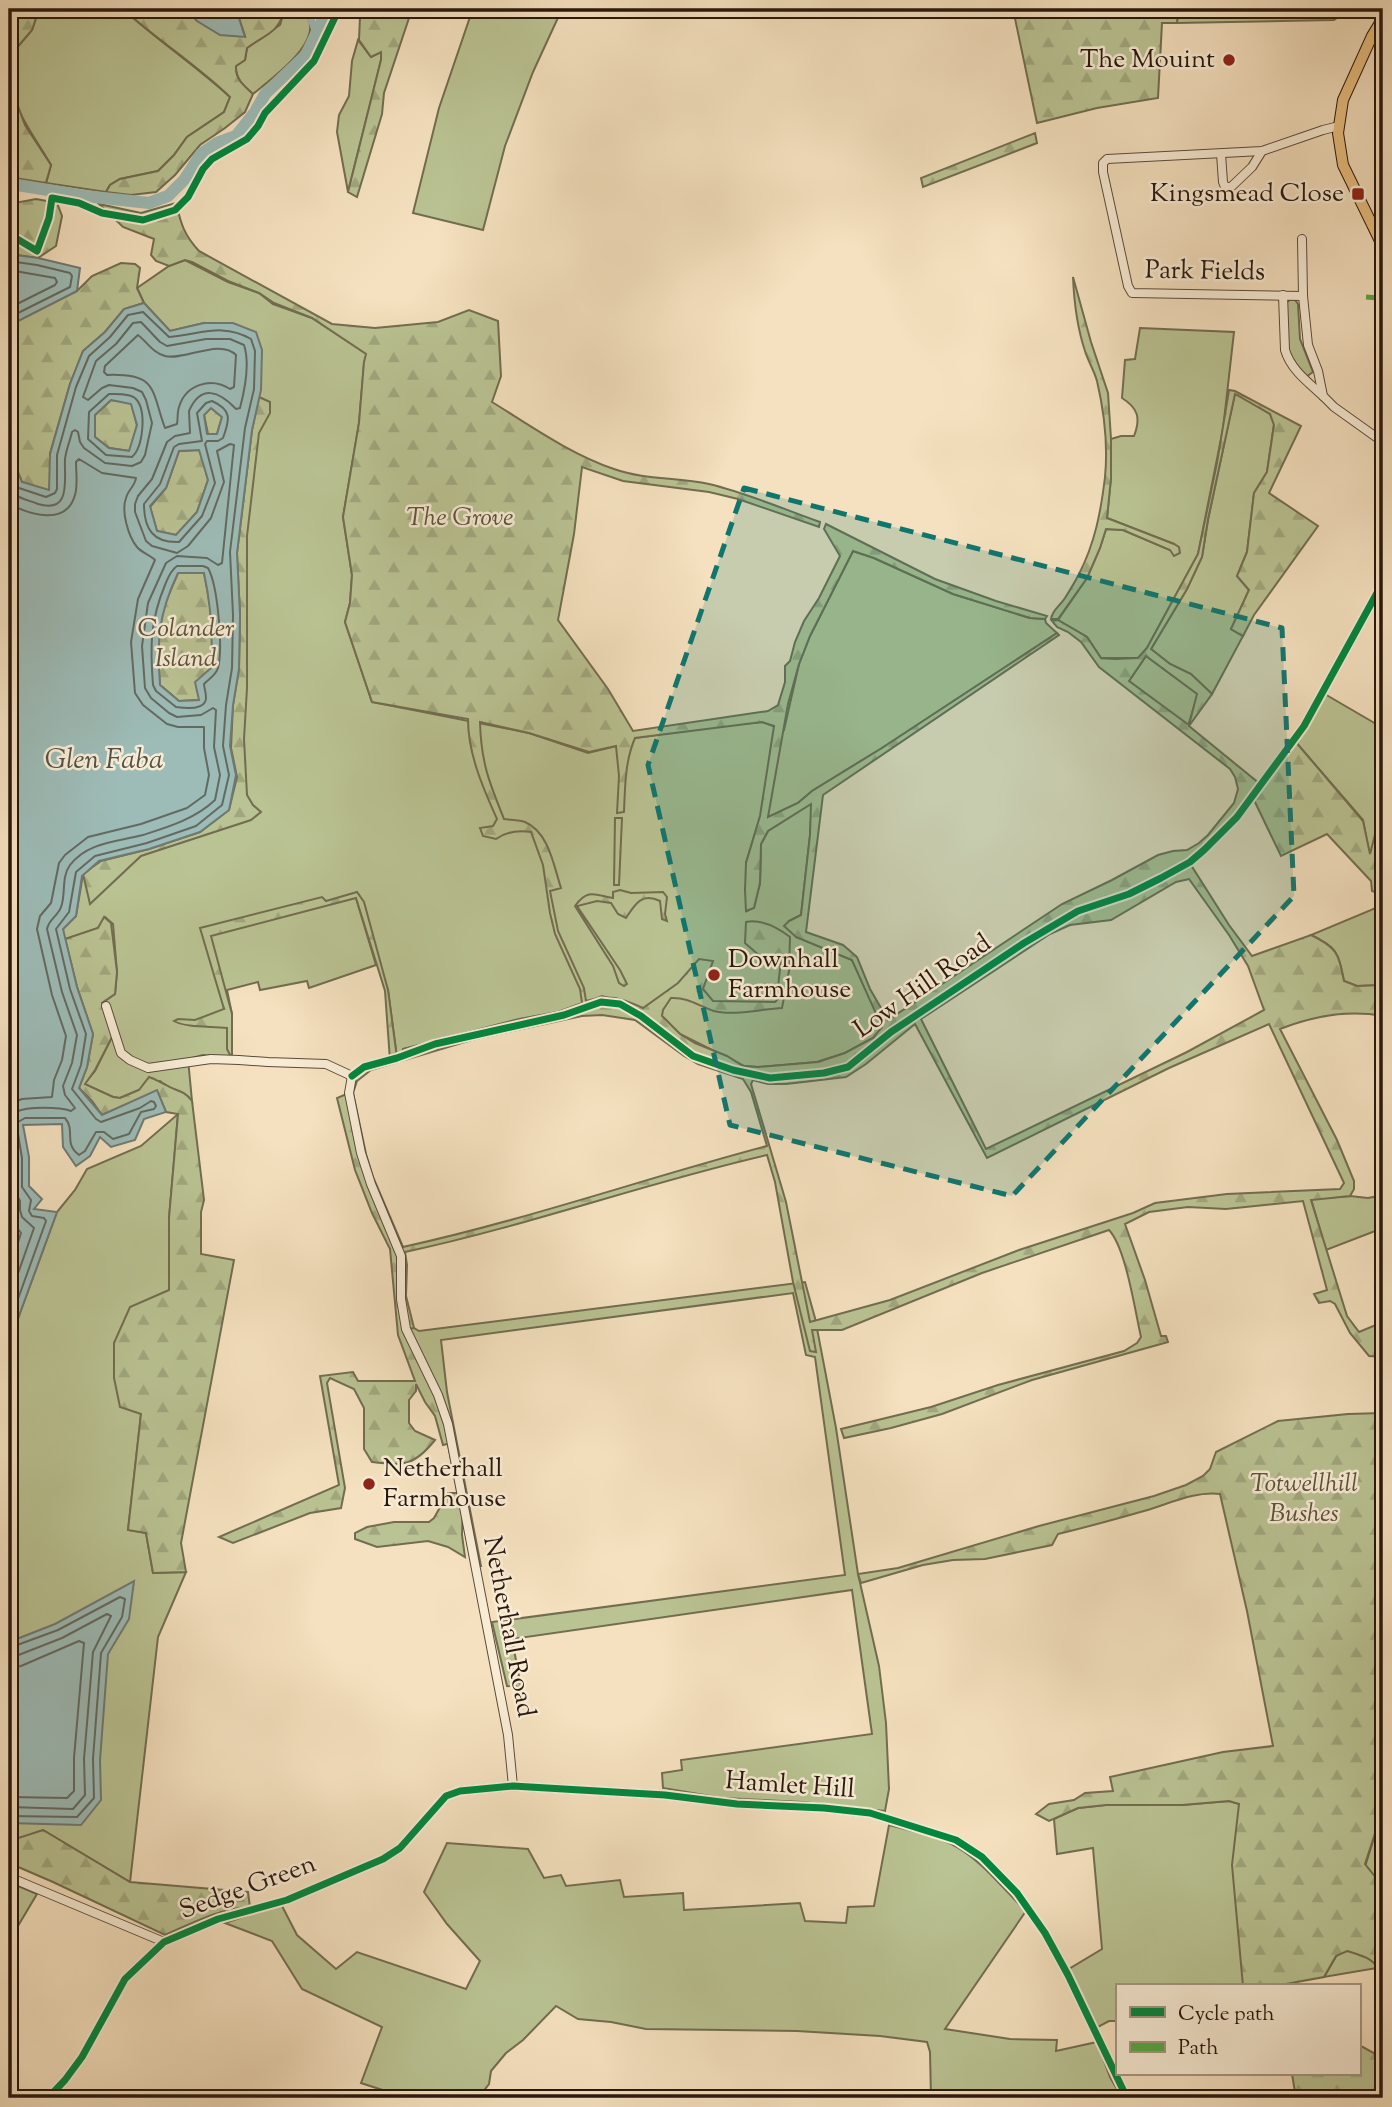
<svg xmlns="http://www.w3.org/2000/svg" width="1392" height="2107" font-family="'Sorts Mill Goudy',serif">
	<defs>
		<pattern id="forest-firs" width="22" height="20" patternUnits="userSpaceOnUse" patternTransform="scale(1.75)"><rect width="22" height="20" fill="#bac393"/><path d="M5 1l3.5 6h-7zM16 11l3.5 6h-7z" fill="#a0a77e"/></pattern>
	</defs>
	<rect width="100%" height="100%" fill="#f5e1bf"/>
	<filter id="stains"><feTurbulence type="fractalNoise" baseFrequency=".00286" numOctaves="4"/><feColorMatrix values="0 0 0 0 .2 0 0 0 0 .09 0 0 0 0 .02 0 0 0 .5 -.17"/></filter>
	<radialGradient id="worn" r=".72"><stop offset=".6" stop-color="#630" stop-opacity="0"/><stop offset="1" stop-color="#630" stop-opacity=".3"/></radialGradient>
	<g fill="#bac393" stroke="#726d50" stroke-width="2">
		<path d="M 39,9 L 123,9 C 157,40 196,66 230,97 L 224,112 L 187,137 L 174,155 L 158,171 L 120,179 L 110,185 L 106,192 L 46,183 L 51,165 C 27,123 9,110 9,57 L 32,30 Z"/>
		<path d="M 285,9 L 305,9 C 306,14 310,20 310,25 C 313,49 270,80 253,94 C 244,86 235,79 236,66 L 245,60 L 247,48 L 280,25 Z"/>
		<polygon points="476,9 562,9 533,72 505,146 483,230 413,213 439,108 470,17"/>
		<polygon points="1178,9 1349,9 1334,20 1177,23"/>
		<polygon points="358,40 371,57 381,52 381,60 348,192 337,132 339,115 349,96 352,61"/>
		<path d="M 185,260 L 228,282 L 259,293 L 273,304 L 312,318 L 367,354 L 364,363 L 359,423 L 343,517 L 352,575 L 350,603 L 345,622 L 372,702 L 529,733 L 588,753 L 616,746 L 635,738 L 711,727 L 762,722 L 784,730 L 799,664 L 810,636 L 853,551 L 874,558 L 953,594 L 1030,618 L 1045,619 L 1046,623 L 1057,633 L 882,748 L 812,791 L 798,803 L 767,818 L 760,817 L 746,863 L 747,911 L 754,907 L 760,883 L 761,844 L 768,831 L 812,803 L 810,835 L 801,915 L 789,921 L 796,937 L 852,960 L 883,1027 L 873,1038 L 845,1053 L 817,1062 L 758,1067 L 744,1066 L 680,1034 L 662,1016 L 643,1008 L 602,996 L 568,1010 L 521,1019 L 403,1049 L 402,1057 L 397,1058 L 388,990 L 356,898 L 376,965 L 309,988 L 307,981 L 260,990 L 258,982 L 227,990 L 232,1014 L 232,1059 L 203,1055 L 188,1059 L 192,1101 C 183,1089 171,1091 160,1081 L 120,1098 L 113,1097 L 84,1084 L 95,1071 L 113,1035 L 102,1003 L 115,994 L 117,972 L 113,924 L 105,917 L 98,928 L 64,940 L 63,929 L 76,916 L 83,874 L 101,861 L 149,849 L 229,810 L 237,777 L 231,748 L 233,705 L 204,323 L 170,331 L 144,303 L 137,288 L 169,266 Z"/>
		<polygon points="1291,299 1295,300 1298,304 1300,339 1313,372 1306,377 1287,358 1286,303"/>
		<path d="M 1140,328 L 1234,332 L 1223,429 L 1198,554 L 1147,648 L 1138,658 L 1101,658 L 1087,637 L 1058,620 L 1087,578 L 1100,548 L 1106,529 L 1123,530 L 1170,550 L 1174,544 L 1107,518 L 1111,478 L 1111,439 L 1121,436 L 1134,436 C 1141,418 1138,408 1122,398 L 1125,360 L 1135,359 Z"/>
		<polygon points="1235,393 1270,414 1274,424 1267,472 1254,493 1247,552 1237,576 1249,590 1231,629 1243,636 1212,694 1191,674 1170,664 1151,649 1187,589 1202,557 1208,520"/>
		<polygon points="1146,656 1198,694 1188,726 1129,681"/>
		<polygon points="1323,693 1383,728 1383,852 1370,857 1363,820 1294,740"/>
		<path d="M 1383,887 L 1383,985 L 1357,986 L 1344,981 C 1338,953 1338,948 1311,935 L 1376,908 L 1379,905 L 1376,888 Z"/>
		<polygon points="178,1114 169,1218 169,1290 141,1414 128,1530 146,1533 153,1573 186,1572 158,1637 130,1882 43,1830 9,1843 9,1343 57,1212 75,1190 87,1169 141,1146"/>
		<polygon points="1383,1195 1383,1228 1326,1250 1311,1199 1350,1196 1368,1198"/>
		<polygon points="805,1282 815,1318 836,1428 858,1574 879,1666 886,1723 889,1789 885,1811 803,1802 722,1798 663,1788 662,1773 682,1770 681,1760 872,1734 852,1590 512,1639 521,1687 507,1686 492,1622 845,1575 815,1357 806,1355 793,1293 441,1340 447,1392 481,1566 472,1566 448,1444 406,1329 414,1328 419,1331"/>
		<polygon points="1229,1801 1240,1804 1243,1986 1117,1986 1117,2021 1109,2021 1098,2027 1069,1969 1102,1949 1093,1848 1057,1854 1054,1819 1078,1808 1106,1805 1182,1805"/>
		<polygon points="1383,1809 1383,1967 1324,1977 1338,1953"/>
		<path d="M 889,1825 C 911,1831 937,1836 957,1847 C 983,1862 1004,1890 1026,1911 L 945,2029 L 1010,2039 L 1057,2040 L 1056,2051 L 1097,2042 L 1110,2077 L 1122,2098 L 931,2098 L 930,2052 L 927,2042 L 880,2036 L 797,2031 L 646,2029 L 611,2022 L 578,2019 L 556,2006 L 523,2040 L 506,2053 L 491,2071 L 489,2084 L 478,2098 L 407,2098 L 361,2083 L 382,2027 L 302,1989 L 272,1941 L 225,1923 L 281,1904 L 297,1935 L 336,1969 L 357,1952 L 466,1989 L 480,1961 L 447,1924 L 424,1892 L 447,1843 L 528,1849 L 544,1878 L 561,1875 L 566,1886 L 620,1880 L 624,1897 L 683,1893 L 684,1910 L 800,1903 L 805,1921 L 846,1923 L 848,1907 L 874,1906 Z"/>
		<polygon points="9,1882 37,1894 9,1941"/>
	</g>
	<g fill="url(#forest-firs)" stroke="#726d50" stroke-width="2" fill-rule="evenodd">
		<polygon points="9,9 39,9 32,30 9,57"/>
		<path d="M 123,9 L 187,9 L 197,21 L 245,36 L 236,9 L 285,9 C 277,35 267,33 247,48 L 245,60 L 236,66 C 235,79 244,86 253,94 L 245,112 L 225,128 L 200,145 L 175,175 L 156,192 L 131,195 L 106,192 L 110,185 L 120,179 L 158,171 L 174,155 L 187,137 L 224,112 L 230,97 C 197,65 157,40 123,9 Z"/>
		<polygon points="368,9 404,9 410,15 384,93 382,114 357,197 348,192 381,60 381,52 371,57 359,40 360,17"/>
		<polygon points="1013,9 1178,9 1177,23 1162,23 1158,98 1097,108 1037,123"/>
		<polygon points="9,82 25,125 51,165 46,183 15,178 9,181"/>
		<polygon points="1035,133 1037,143 923,187 921,178"/>
		<polygon points="36,199 57,203 62,216 56,246 38,258 9,254 9,204"/>
		<path d="M 176,203 C 181,224 184,235 199,251 L 332,324 L 375,328 L 438,322 L 469,310 L 498,321 L 501,376 L 492,402 C 531,426 570,454 614,469 C 645,480 677,477 709,484 C 747,493 783,509 820,522 L 819,527 L 738,499 L 709,492 L 623,481 L 582,467 L 574,534 L 558,620 L 608,689 L 633,731 L 768,711 L 778,705 L 785,682 L 785,666 L 790,661 L 795,642 L 804,621 L 819,598 L 840,556 L 824,529 L 826,524 L 935,579 L 996,601 L 1047,616 L 1045,619 L 1030,618 L 953,594 L 874,558 L 853,551 L 810,636 L 799,664 L 788,704 L 768,817 L 798,803 L 812,791 L 882,748 L 1057,633 L 1059,635 L 823,795 L 806,932 L 843,945 L 857,957 L 870,989 L 888,1020 L 1062,904 L 1112,880 L 1158,855 L 1173,851 L 1187,850 L 1199,843 L 1208,835 L 1234,803 L 1238,789 L 1235,777 L 1230,769 L 1099,667 L 1081,642 L 1068,632 L 1057,627 L 1052,621 L 1058,620 L 1087,637 L 1101,658 L 1115,659 L 1138,658 L 1147,648 L 1198,554 L 1217,463 L 1229,390 L 1235,391 L 1301,426 L 1269,493 L 1318,526 L 1254,615 L 1243,636 L 1231,629 L 1249,590 L 1237,576 L 1247,552 L 1254,493 L 1267,472 L 1274,425 L 1270,414 L 1235,394 L 1208,519 L 1202,557 L 1187,589 L 1151,649 L 1170,664 L 1191,674 L 1212,694 L 1189,726 L 1260,784 L 1191,865 L 1229,925 L 1252,956 L 1311,935 C 1338,948 1338,953 1344,981 L 1357,986 L 1383,985 L 1383,1016 C 1349,1010 1313,1016 1280,1029 L 1337,1140 L 1354,1181 L 1354,1189 L 1350,1196 L 1311,1200 L 1347,1316 L 1359,1332 L 1383,1322 L 1383,1357 L 1369,1356 L 1350,1333 L 1335,1304 L 1330,1301 L 1319,1303 L 1314,1294 L 1327,1290 L 1303,1201 L 1226,1209 L 1188,1207 L 1149,1212 L 1125,1224 L 1145,1280 L 1161,1336 L 1166,1336 L 1168,1342 L 1032,1380 L 942,1414 L 891,1428 L 844,1438 L 841,1429 L 931,1407 L 998,1385 L 1124,1351 L 1137,1343 L 1141,1337 C 1135,1311 1126,1248 1109,1230 L 982,1273 L 842,1330 L 812,1330 L 816,1352 L 810,1351 L 793,1282 L 775,1182 L 767,1155 C 645,1183 527,1226 405,1252 L 407,1265 L 406,1296 L 414,1328 L 406,1329 L 438,1395 L 451,1443 L 443,1445 L 435,1416 L 425,1402 L 416,1384 L 416,1391 L 409,1400 L 409,1423 L 415,1431 L 435,1440 C 414,1466 404,1466 372,1462 L 364,1449 L 364,1408 L 354,1389 L 330,1378 L 327,1383 L 345,1488 L 341,1508 L 310,1513 L 233,1543 L 219,1537 L 339,1485 L 320,1376 L 353,1372 L 358,1381 L 415,1381 L 398,1335 L 390,1249 L 372,1213 L 355,1170 L 337,1098 L 349,1093 L 352,1076 L 390,1060 L 385,991 L 356,898 L 211,936 L 232,1014 L 232,1059 L 227,1049 L 227,1028 C 211,1026 186,1028 174,1021 L 178,1019 L 195,1020 L 224,1009 L 200,928 L 322,897 L 326,901 L 357,892 L 364,902 L 388,990 L 397,1058 L 402,1056 L 403,1049 L 519,1019 L 558,1012 L 582,1003 L 580,989 L 555,934 L 550,913 L 543,865 L 531,832 C 519,830 506,832 496,839 L 483,836 L 480,828 L 493,826 L 497,819 C 483,788 468,754 468,719 L 372,702 L 345,622 L 350,603 L 352,575 L 343,517 L 359,423 L 364,362 L 366,354 L 312,318 L 274,303 L 259,293 L 228,281 L 192,262 L 185,260 L 169,266 L 156,261 L 151,255 L 154,239 L 123,227 L 99,204 L 141,213 ZM 1146,656 L 1197,694 L 1189,725 L 1129,681 ZM 480,722 L 529,733 L 589,752 L 616,746 L 619,776 L 617,813 L 624,812 C 625,787 625,761 635,738 L 762,722 L 774,726 L 760,816 L 746,863 L 745,890 L 746,911 L 754,908 L 760,883 L 761,844 L 768,831 L 811,804 L 810,835 L 801,915 L 789,921 L 784,926 L 796,937 L 852,960 L 882,1027 L 873,1038 L 845,1053 L 818,1062 L 758,1067 L 743,1066 L 727,1056 L 695,1043 L 680,1034 L 662,1016 L 663,1010 L 671,998 C 688,997 699,1006 714,1011 C 732,1016 762,1009 782,1008 L 789,971 L 790,937 C 778,928 761,919 746,922 L 745,943 L 761,957 L 781,960 L 778,987 L 780,997 L 775,1002 L 713,1001 L 703,989 L 713,961 L 699,959 L 678,983 L 643,1008 C 620,998 611,994 586,1001 L 584,988 L 558,931 L 550,891 L 561,888 C 554,867 549,832 525,822 C 519,820 511,820 504,819 C 489,782 481,762 480,722 ZM 1189,879 L 1229,935 L 1248,966 L 1264,1010 L 1187,1052 L 986,1149 L 921,1019 L 1050,934 L 1070,925 L 1111,920 L 1176,882 ZM 602,1015 L 635,1020 L 684,1056 L 698,1064 L 743,1079 L 751,1092 L 767,1146 C 646,1178 526,1220 403,1247 L 373,1177 L 366,1154 L 353,1093 L 357,1081 L 371,1070 L 475,1039 L 582,1016 ZM 915,1024 L 987,1158 L 1169,1068 L 1269,1024 L 1344,1183 L 1340,1189 L 1227,1194 L 1155,1203 L 1133,1213 L 1019,1250 L 890,1300 L 810,1322 L 786,1202 L 751,1084 L 753,1080 L 768,1084 L 786,1084 L 846,1077 L 866,1064 Z"/>
		<polygon points="121,263 135,264 140,268 137,288 144,303 124,309 105,332 83,351 70,384 50,454 50,491 22,482 9,451 9,343 17,321 77,291 92,276"/>
		<path d="M 1073,277 L 1091,342 L 1108,393 L 1111,439 L 1111,478 L 1107,518 L 1174,544 L 1179,547 L 1180,553 L 1174,556 L 1170,550 L 1123,530 L 1106,529 L 1100,548 L 1087,578 L 1058,619 L 1051,619 C 1052,610 1060,606 1065,598 C 1070,590 1075,582 1079,574 C 1095,543 1101,511 1105,477 C 1108,446 1104,411 1097,381 C 1094,370 1088,361 1085,351 C 1077,327 1074,301 1073,277 Z"/>
		<polygon points="259,397 270,402 270,413 259,433 247,536 247,688 244,739 247,795 253,805 261,812 251,820 141,856 90,904 83,874 101,861 149,849 200,832 229,810 237,777 231,748 233,705 239,669 240,615 237,553 252,430"/>
		<polygon points="111,400 131,403 137,425 130,451 109,448 95,437 95,415"/>
		<polygon points="211,408 222,417 217,434 208,434 204,415"/>
		<polygon points="200,450 208,480 197,512 176,535 157,531 150,507 166,488 179,451"/>
		<path d="M 178,573 L 204,573 C 210,603 217,638 211,668 C 209,679 203,689 200,700 L 179,701 L 160,685 L 157,646 L 163,608 Z"/>
		<polygon points="1294,740 1363,821 1370,854 1383,803 1383,817 1375,860 1375,892 1372,891 1371,881 1327,834 1281,856 1254,800"/>
		<polygon points="615,818 622,818 619,885 614,885"/>
		<path d="M 620,890 L 631,893 L 663,892 L 667,897 L 665,914 L 667,921 L 662,919 L 660,901 C 642,892 635,904 626,918 L 618,914 L 611,903 L 597,901 L 577,906 L 620,970 L 627,984 L 624,986 L 619,983 L 613,966 L 575,906 C 588,888 595,895 613,898 L 613,892 Z"/>
		<path d="M 104,917 L 111,923 L 117,972 L 115,994 L 102,1003 L 113,1035 L 95,1070 L 85,1084 L 113,1097 L 120,1098 L 139,1090 L 149,1077 C 156,1079 159,1082 166,1085 C 177,1092 183,1089 192,1101 L 204,1200 L 201,1212 L 201,1254 L 234,1260 L 181,1543 L 186,1572 L 153,1573 L 146,1533 L 128,1530 L 141,1414 L 120,1407 L 114,1378 L 114,1343 L 130,1307 L 169,1290 L 169,1218 L 178,1114 L 166,1112 L 157,1091 L 102,1115 L 92,1101 L 79,1088 L 87,1067 L 93,1034 L 77,987 L 65,939 L 98,928 Z"/>
		<path d="M 1383,1413 L 1383,1809 L 1365,1864 L 1377,1879 L 1383,1881 L 1383,1975 C 1373,1958 1366,1957 1347,1951 L 1336,1956 L 1324,1977 L 1275,1986 L 1243,1986 L 1232,1865 L 1239,1804 L 1229,1801 L 1182,1805 L 1106,1805 L 1078,1808 L 1049,1821 L 1036,1814 L 1049,1804 L 1074,1800 L 1085,1793 L 1113,1791 L 1110,1777 L 1223,1752 L 1273,1746 L 1247,1611 L 1220,1494 C 1194,1491 1169,1504 1144,1511 C 1116,1519 1087,1527 1058,1534 L 1052,1545 L 985,1559 L 953,1560 L 923,1565 L 861,1583 L 858,1574 L 898,1568 L 1039,1526 L 1154,1496 L 1186,1485 L 1203,1476 L 1210,1469 L 1216,1452 L 1278,1421 L 1348,1414 Z"/>
		<polygon points="448,1493 457,1493 463,1500 462,1535 465,1557 448,1547 428,1541 377,1547 355,1539 355,1533 367,1527 394,1522 429,1522 434,1518"/>
		<path d="M 43,1830 L 130,1882 L 248,1892 L 250,1907 C 220,1908 191,1924 165,1935 L 53,1882 L 9,1863 L 9,1841 Z"/>
		<polygon points="1359,2045 1383,2058 1383,2098 1296,2098 1292,2074 1359,2074"/>
	</g>
	<g fill="#9dbcb7" stroke="#6f7a73" stroke-width="2" fill-rule="evenodd">
		<polygon points="187,9 236,9 245,37 220,35 197,21"/>
		<polygon points="9,254 38,258 80,268 77,291 18,321 9,343"/>
		<path d="M 144,303 L 170,331 L 204,323 L 233,323 L 256,332 L 262,350 L 261,390 L 252,430 L 237,553 L 240,615 L 239,669 L 233,705 L 230,746 L 236,775 L 229,810 L 200,832 L 149,849 L 99,861 L 82,876 L 76,916 L 63,929 L 77,987 L 93,1034 L 87,1067 L 79,1088 L 102,1115 L 157,1090 L 166,1112 L 144,1119 L 135,1140 L 111,1147 L 100,1137 L 90,1156 L 76,1166 L 63,1147 L 62,1124 L 23,1125 L 29,1157 L 29,1186 L 42,1199 L 34,1209 L 57,1212 L 9,1343 L 9,451 L 22,482 L 49,490 L 50,454 L 70,384 L 83,351 L 105,332 L 124,309 ZM 111,400 L 131,404 L 137,425 L 129,451 L 109,448 L 95,437 L 95,415 ZM 211,408 L 222,417 L 217,434 L 207,434 L 204,415 ZM 199,450 L 208,480 L 197,512 L 176,535 L 157,531 L 150,506 L 166,488 L 179,451 ZM 178,573 L 204,573 C 211,605 213,636 211,668 L 195,682 L 199,700 L 179,701 L 160,685 C 157,640 158,615 178,573 Z"/>
		<polygon points="134,1581 129,1619 108,1654 100,1760 101,1800 81,1825 9,1823 9,1642 55,1624"/>
	</g>
	<g fill="none" stroke-linecap="round" stroke-linejoin="round">
		<g stroke="#636a62" stroke-width="2">
			<polyline points="9,261 37,265 70,273 72,276 70,287 14,315 9,324"/>
			<polyline points="9,270 55,278 57,282 55,285 9,308"/>
			<path d="M 138,335 C 147,342 153,353 165,356 C 184,361 220,338 236,355 L 234,387 L 230,389 C 211,377 186,384 179,407 C 177,413 178,419 177,424 L 165,428 C 151,390 158,373 107,375 L 104,372 L 105,366 Z"/>
			<path d="M 109,394 C 116,394 131,393 136,399 C 147,411 143,447 132,457 L 106,455 L 88,439 L 89,412 Z"/>
			<path d="M 212,401 C 232,410 230,419 223,438 L 218,441 L 207,441 L 205,444 L 215,483 L 202,516 L 179,542 C 153,543 144,529 144,504 L 160,484 L 174,447 L 179,444 L 202,441 L 197,413 L 206,403 Z"/>
			<path d="M 9,469 L 16,485 L 19,488 L 46,497 L 55,493 L 57,489 L 57,455 L 76,387 L 89,356 L 110,337 L 128,315 L 143,312 L 169,337 C 199,335 222,322 251,339 L 255,351 L 254,389 L 245,428 L 230,552 L 233,615 L 232,668 L 226,705 L 223,746 L 229,775 L 222,805 L 196,826 L 147,843 L 95,856 L 76,872 L 69,912 L 56,929 L 70,989 L 86,1034 L 81,1065 L 72,1089 L 96,1119 L 101,1122 L 140,1108 L 151,1101 L 154,1102 L 156,1106 L 154,1109 L 141,1112 L 129,1134 L 113,1139 L 104,1132 L 96,1132 L 85,1151 L 79,1155 C 63,1143 76,1131 65,1118 L 25,1118 L 18,1122 L 17,1128 L 22,1158 L 22,1187 L 31,1200 L 29,1211 L 32,1216 L 44,1218 L 46,1221 L 9,1324"/>
			<path d="M 9,490 C 16,498 28,500 38,504 C 72,514 64,479 65,459 C 66,450 70,441 72,432 L 75,430 L 78,432 L 80,442 L 84,448 L 105,463 L 132,466 L 141,462 L 145,455 L 152,423 L 146,400 L 142,392 L 133,388 L 109,385 L 102,388 L 88,400 L 83,397 L 96,361 L 116,344 L 133,323 L 141,322 L 160,342 L 167,346 L 206,339 L 230,339 L 244,345 C 250,363 245,389 240,408 L 236,409 C 219,391 201,384 189,411 L 190,433 L 175,436 L 167,442 L 152,479 L 138,496 L 135,504 L 135,512 L 146,541 L 152,546 L 177,553 L 188,546 L 211,518 L 224,482 L 217,451 L 230,444 L 234,445 L 222,563 L 218,565 L 207,558 L 177,556 L 166,563 L 148,603 L 142,646 L 145,688 L 151,698 L 169,713 L 177,717 L 201,715 L 213,708 L 216,710 L 214,747 L 220,775 L 215,800 C 195,819 168,827 143,835 C 116,842 88,842 70,865 C 61,877 66,895 61,907 C 58,916 49,919 47,929 L 62,992 L 77,1035 L 72,1063 L 63,1086 L 65,1095 L 75,1108 L 71,1111 C 60,1107 27,1106 16,1112 C 12,1115 11,1117 9,1121"/>
			<path d="M 9,504 C 29,514 66,527 75,495 C 78,485 76,473 76,462 L 79,459 L 102,473 L 136,478 C 135,486 128,490 126,498 C 121,511 128,536 137,547 C 142,553 150,555 155,560 L 138,599 L 131,642 L 135,693 L 143,705 L 167,724 L 178,727 L 204,727 L 204,748 L 209,775 L 205,795 L 187,808 L 141,824 L 88,837 L 65,855 L 59,863 L 51,903 L 40,916 L 37,929 L 52,995 L 66,1036 L 62,1060 L 54,1080 L 52,1097 L 22,1099 L 9,1104"/>
			<path d="M 177,566 L 203,566 L 208,568 C 218,586 223,648 218,668 C 216,675 209,679 204,684 C 204,689 208,697 205,702 C 201,710 183,708 176,707 L 156,691 L 153,685 C 150,647 150,621 165,585 C 168,578 170,571 177,566 Z"/>
			<polyline points="9,1134 13,1159 14,1190 20,1201 20,1210 22,1217 34,1228 9,1299"/>
			<polyline points="9,1203 11,1220 21,1233 9,1270"/>
			<polyline points="9,1648 58,1630 120,1597 125,1599 122,1617 101,1653 93,1759 94,1798 77,1817 9,1816"/>
			<polyline points="9,1657 16,1656 62,1638 107,1614 111,1616 93,1652 84,1759 85,1795 73,1809 9,1807"/>
			<polyline points="9,1668 21,1666 79,1641 84,1643 74,1758 74,1791 67,1798 9,1797"/>
		</g>
		<polyline stroke="#9dbcb7" stroke-width="7" points="308,9 316,34"/>
		<g stroke="#9dbcb7" stroke-width="12">
			<polyline points="21,9 24,10 27,9"/>
			<polyline points="9,160 12,172 11,184"/>
			<polyline points="11,184 85,196 149,203 168,196 184,180 201,154 217,143 236,136 255,112 265,94 306,55 328,9"/>
		</g>
		<g stroke="#5c4a3a" stroke-width="10">
			<g id="minor">
				<polyline points="1221,154 1223,182 1225,187 1231,187 1252,167 1262,151"/>
				<polyline points="1302,239 1303,296 1308,345 1318,371 1323,396 1334,407 1383,442"/>
				<path d="M 1283,295 L 1285,350 C 1291,370 1308,382 1323,396"/>
				<polyline points="1303,296 1132,293 1128,286 1103,172 1103,163 1107,159 1262,151 1323,130 1339,126"/>
				<polyline points="106,1006 121,1053 130,1060 148,1068 211,1059 239,1060 268,1062 326,1064 352,1076"/>
				<polyline points="352,1076 364,1067 397,1058 435,1044 564,1015 601,1002 620,1004 641,1016 693,1056 733,1070 770,1078 824,1073 848,1067 891,1032 1024,943 1078,911 1129,894 1161,878 1190,862 1204,850 1237,817 1304,726 1383,582"/>
				<polyline points="352,1076 349,1093 361,1153 371,1184 401,1256 401,1299 406,1329 438,1395 448,1424 508,1735 513,1786"/>
				<polyline points="9,1877 164,1942"/>
				<polyline points="48,2098 65,2080 82,2057 125,1979 164,1942 218,1919 287,1900 383,1859 400,1848 446,1796 460,1791 513,1786 665,1795 737,1804 824,1808 870,1813 956,1840 982,1857 1017,1893 1045,1933 1068,1975 1127,2098"/>
			</g>
		</g>
		<g stroke="#29170e" stroke-width="12">
			<polyline id="major" points="1383,18 1372,36 1343,100 1338,133 1343,165 1383,247"/>
		</g>
		<use href="#minor" stroke="#f8ecd5" stroke-width="8"/>
		<use href="#major" stroke="#eac080" stroke-width="10"/>
		<polyline stroke="#53a941" stroke-width="5" stroke-dasharray="10 5" stroke-linecap="butt" points="1366,297 1379,298 1383,296"/>
		<g stroke="#f8ecd5" stroke-width="11">
			<g id="cycleway">
				<polyline points="9,234 37,251 49,218 52,198 79,203 102,213 143,220 175,210 188,197 203,169 212,159 247,139 258,126 265,113 314,61 339,9"/>
				<polyline points="352,1076 364,1067 397,1058 435,1044 564,1015 601,1002 620,1004 641,1016 693,1056 733,1070 770,1078 824,1073 848,1067 891,1032 1024,943 1078,911 1129,894 1161,878 1190,862 1204,850 1237,817 1304,726 1383,582"/>
				<polyline points="48,2098 65,2080 82,2057 125,1979 164,1942 218,1919 287,1900 383,1859 400,1848 446,1796 460,1791 513,1786 665,1795 737,1804 824,1808 870,1813 956,1840 982,1857 1017,1893 1045,1933 1068,1975 1127,2098"/>
			</g>
		</g>
		<use href="#cycleway" stroke="#00873e" stroke-width="7"/>
	</g>
	<path fill="#0f766e" fill-opacity="0.2" stroke="#0f766e" stroke-width="5" stroke-dasharray="14 9" stroke-linejoin="round" d="M 744,488 L 1282,628 L 1294,896 L 1012,1196 L 730,1125 L 648,765 Z"/>
	<g fill="#8f2418" stroke="#f8ecd5" stroke-width="2.5">
		<circle cx="1229" cy="60" r="7"/>
		<rect x="1351" y="187" width="14" height="14" rx="3.5"/>
		<circle cx="714" cy="975" r="7"/>
		<circle cx="369" cy="1484" r="7"/>
	</g>
	<g text-anchor="middle" dominant-baseline="central" stroke-width="5" stroke-linejoin="round" paint-order="stroke">
		<g font-size="26" fill="#29170e" stroke="#f8ecd5" text-anchor="end">
			<text x="1215" y="60">The Mouint</text>
			<text x="1344" y="194">Kingsmead Close</text>
			<text x="728" y="960" text-anchor="start">Downhall<tspan x="728" dy="30">Farmhouse</tspan></text>
			<text x="383" y="1469" text-anchor="start">Netherhall<tspan x="383" dy="30">Farmhouse</tspan></text>
		</g>
		<g font-size="26" fill="#29170e" stroke="#f8ecd5">
			<text transform="translate(1205 272) rotate(1)">Park Fields</text>
			<text transform="translate(923 987) rotate(-35)">Low Hill Road</text>
			<text transform="translate(508 1627) rotate(79)">Netherhall Road</text>
			<text transform="translate(790 1786) rotate(4)">Hamlet Hill</text>
			<text transform="translate(248 1888) rotate(-20)">Sedge Green</text>
		</g>
		<g font-size="26" font-style="italic" fill="#5c533d" stroke="#f8ecd5">
			<text x="460" y="518">The Grove</text>
			<text x="186" y="629">Colander<tspan x="186" dy="30">Island</tspan></text>
			<text x="1304" y="1484">Totwellhill<tspan x="1304" dy="30">Bushes</tspan></text>
		</g>
		<g font-size="28" font-style="italic" fill="#525149" stroke="#f8ecd5">
			<text x="104" y="761">Glen Faba</text>
		</g>
	</g>
	<rect width="1392" height="2107" fill="none" stroke="#f5e1bf" stroke-width="35"/>
	<rect x="10" y="10" width="1371" height="2086" fill="none" stroke="#29170e" stroke-width="3.5"/>
	<rect x="18" y="18" width="1357" height="2072" fill="none" stroke="#29170e" stroke-width="2"/>
	<rect x="1116" y="1984" width="245" height="91" fill="#f8ecd5" stroke="#a59785" stroke-width="2"/>
	<rect x="1130" y="2007" width="35" height="10" fill="#00873e" stroke="#a59785" stroke-width="2"/>
	<text x="1178" y="2020" font-size="21" fill="#29170e">Cycle path</text>
	<rect x="1130" y="2042" width="35" height="10" fill="#53a941" stroke="#a59785" stroke-width="2"/>
	<text x="1178" y="2054" font-size="21" fill="#29170e">Path</text>
	<rect width="100%" height="100%" filter="url(#stains)"/>
	<rect width="100%" height="100%" fill="url(#worn)"/>
</svg>
